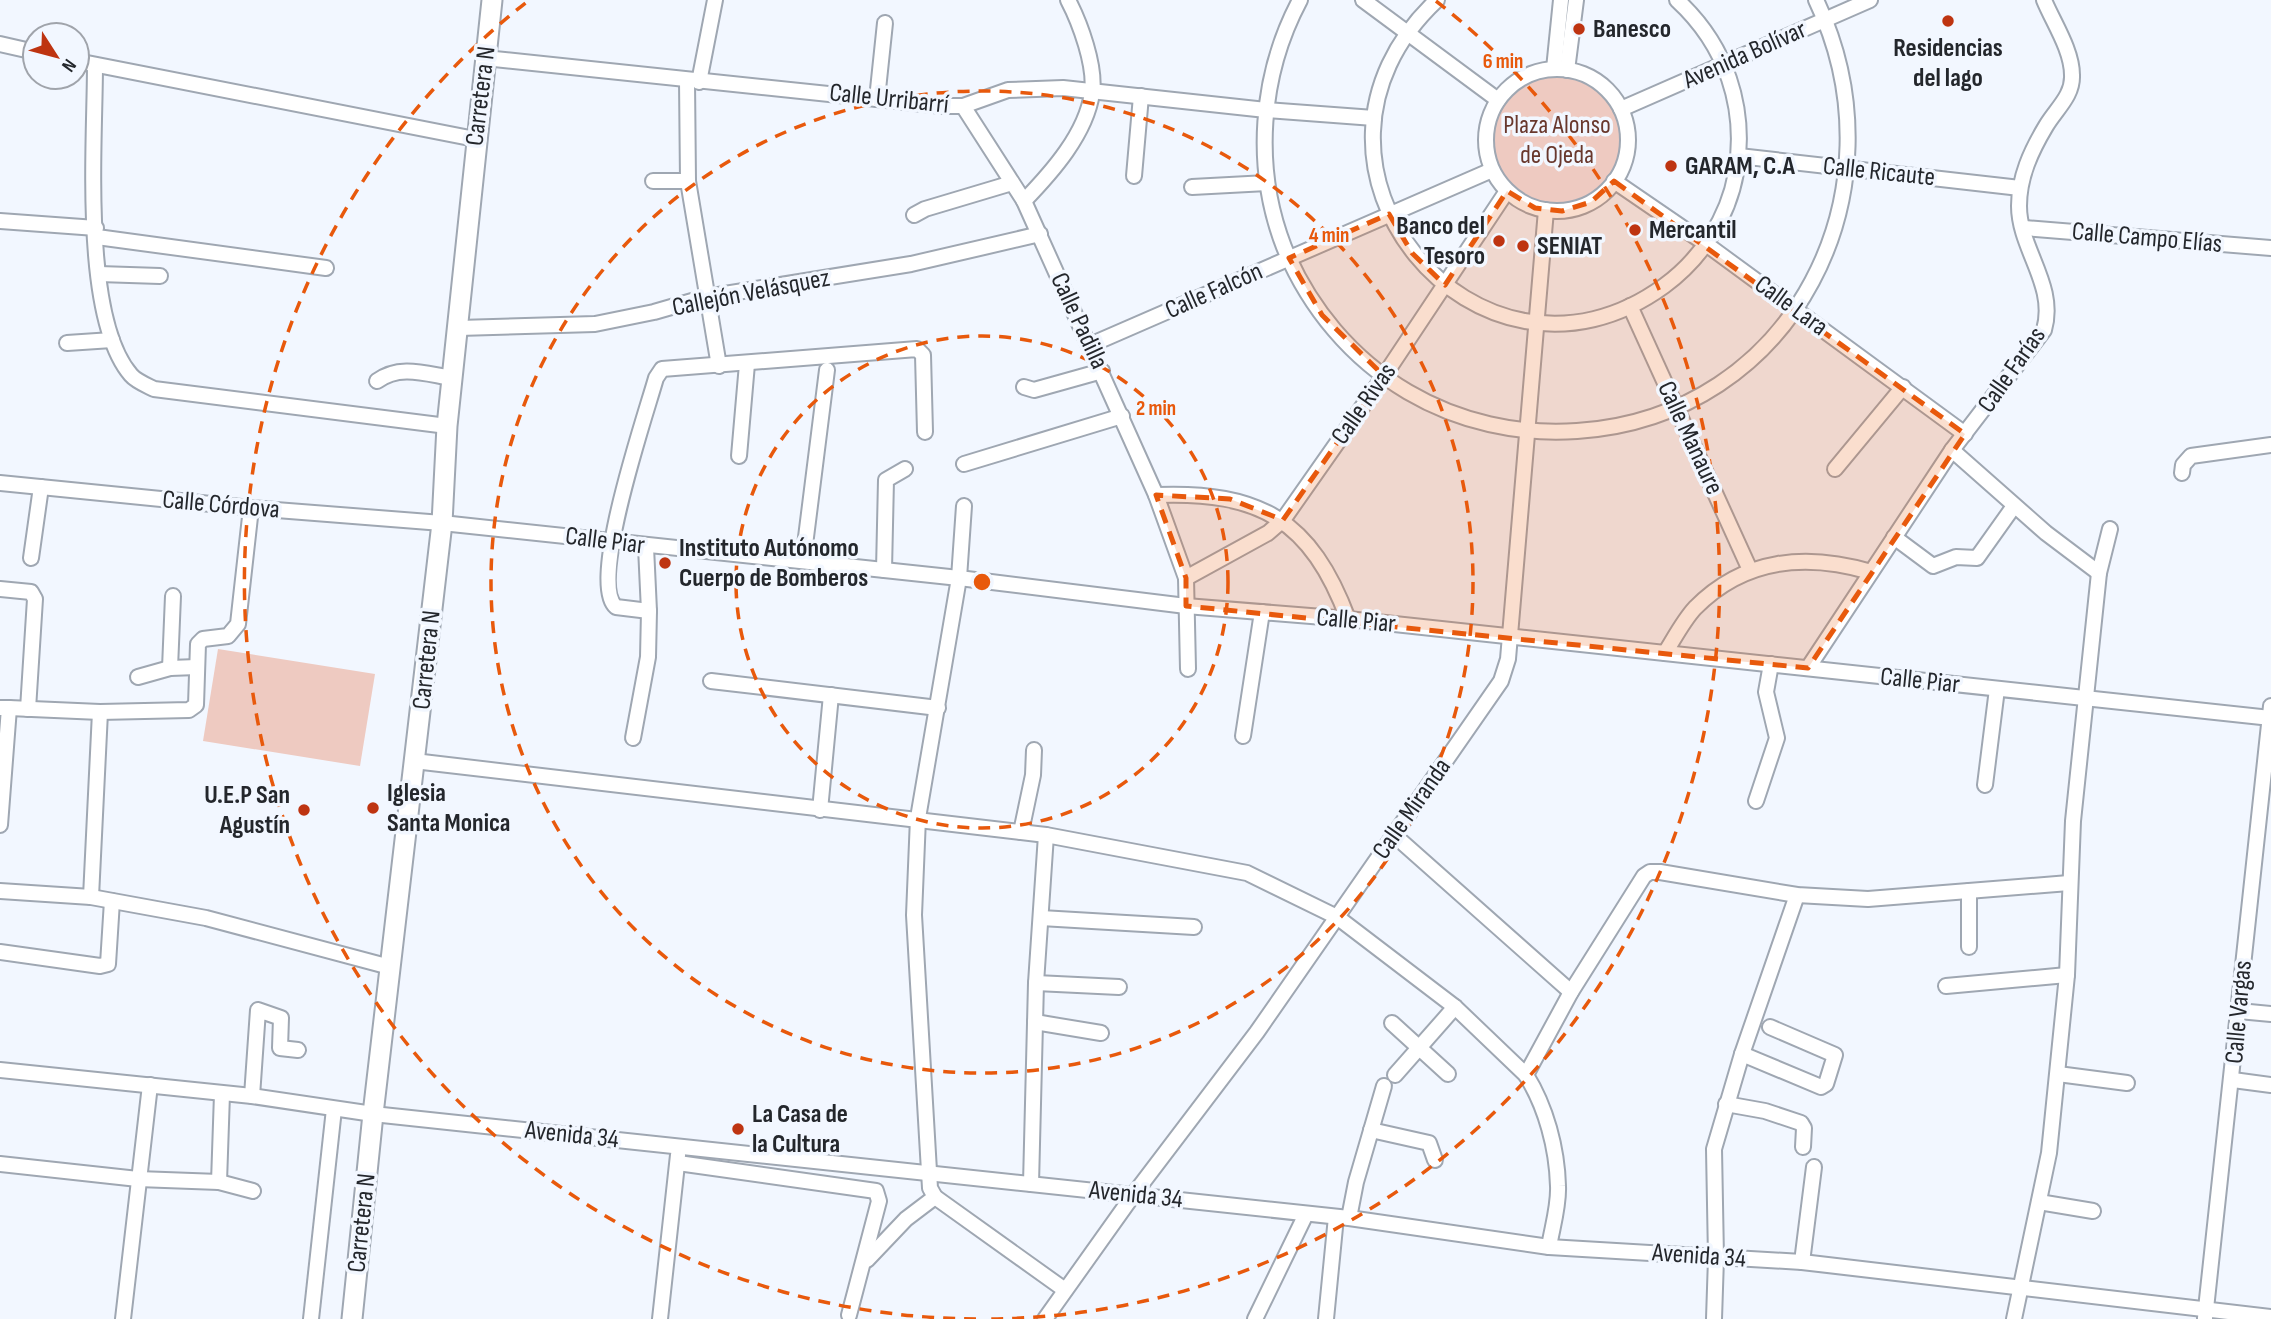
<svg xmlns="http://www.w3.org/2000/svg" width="2271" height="1319" font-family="'Sofia Sans Condensed',sans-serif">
	<rect width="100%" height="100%" fill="#f2f7ff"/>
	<g fill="#eecac1">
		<circle cx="1557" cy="140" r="71"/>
		<polygon points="218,649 375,674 360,766 203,741"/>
	</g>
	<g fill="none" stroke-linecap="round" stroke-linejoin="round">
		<g stroke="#9fa7b2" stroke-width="18">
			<g id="minor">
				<path d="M 1300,0 C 1260,75 1253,167 1284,247 C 1309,308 1352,359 1408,392 C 1459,422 1518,435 1577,431 C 1794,417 1907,190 1816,0"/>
				<polyline points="1363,0 1498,100"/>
				<path d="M 1437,0 C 1263,163 1478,421 1664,286 C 1701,259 1728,218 1736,173 C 1747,107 1726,45 1677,0"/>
				<polyline points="0,44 35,52"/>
				<polyline points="485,58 943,106 963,106 1008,90 1063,88 1266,110 1374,118"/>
				<polyline points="77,61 475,139"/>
				<path d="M 95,65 C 95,142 81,317 131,375 C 136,381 146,385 154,389 L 447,426"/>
				<polyline points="1554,69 1561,0"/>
				<circle cx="1557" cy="140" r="71"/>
				<polyline points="1567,70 1576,0"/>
				<polyline points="687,81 688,181 719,366"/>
				<polyline points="699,82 715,0"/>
				<polyline points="877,99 885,23"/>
				<polyline points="963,106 1024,201 1156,495 1186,578 1188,669"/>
				<polyline points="1621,109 1870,0"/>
				<polyline points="1739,156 2020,188"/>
				<polyline points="1134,176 1141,96"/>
				<polyline points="653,181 688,181"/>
				<polyline points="1614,181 1706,244 1965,434"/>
				<polyline points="1192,187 1267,183"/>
				<path d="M 1024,201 C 1052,172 1086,134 1092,93 C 1096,66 1080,23 1068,0"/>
				<polyline points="914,215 925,209 1012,183"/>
				<polyline points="0,221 96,228"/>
				<polyline points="2024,228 2271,248"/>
				<polyline points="97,237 326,268"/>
				<polyline points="99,274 160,276"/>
				<polyline points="1630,306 1750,570"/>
				<polyline points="459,328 595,324 654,312 706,297 911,264 1040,234"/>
				<polyline points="67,343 112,340"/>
				<polyline points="1090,345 1492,170"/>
				<path d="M 377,381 C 400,364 426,374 452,378"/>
				<polyline points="1024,387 1034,390 1102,371"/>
				<polyline points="1952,450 2046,533 2099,573"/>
				<polyline points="739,456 747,364"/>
				<polyline points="964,464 1122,416"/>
				<polyline points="1835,469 1903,387"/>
				<polyline points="2182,473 2183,465 2191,456 2271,445"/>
				<polyline points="0,483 251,508 442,523 959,578 1186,606 1348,619 2271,718"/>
				<path d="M 1156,495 C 1260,491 1311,520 1348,619"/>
				<polyline points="964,506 959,578 918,818 914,915 930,1188 935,1197 1065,1290"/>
				<polyline points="1894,537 1933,566 1956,557 1977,558 2014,506"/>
				<path d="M 646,547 L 649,611 L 616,607 C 588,583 646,414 656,378 L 662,369 L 917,349 L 923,355 L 925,432"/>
				<polyline points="31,558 41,487"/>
				<polyline points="803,561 827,370"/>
				<polyline points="884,570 886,480 905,469"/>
				<polyline points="1186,578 1268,533 1283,520 1384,376 1507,191"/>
				<polyline points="0,589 31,592 35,599 28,709"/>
				<path d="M 1665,653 C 1674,639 1683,621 1695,608 C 1744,558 1807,553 1871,572"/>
				<polyline points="170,668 173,596"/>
				<path d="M 1808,668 L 1952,450 L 2044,330 C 2057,285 2019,249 2019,206 C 2019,177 2031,151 2046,126 C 2056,109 2073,96 2072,75 C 2072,50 2053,22 2044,0"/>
				<polyline points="138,677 170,668 197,667"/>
				<polyline points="711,681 938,708"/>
				<polyline points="9,708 100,712 189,710 196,705 198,644 203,639 228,636 238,624 251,508"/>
				<polyline points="1243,736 1262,612"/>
				<polyline points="633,738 648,657 649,611"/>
				<polyline points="414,761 1046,835 1247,873 1337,917 1455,1007 1526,1075"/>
				<polyline points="1985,785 1997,689"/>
				<polyline points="1756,801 1777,738 1766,692 1771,664"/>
				<polyline points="820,810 831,695"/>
				<polyline points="0,825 9,708 1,708"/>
				<polyline points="1021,832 1033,775 1034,750"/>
				<polyline points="1394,835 1571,992"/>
				<polyline points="0,891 91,897 206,918 390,967"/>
				<polyline points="91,897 100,712"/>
				<polyline points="1041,918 1194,927"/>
				<polyline points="1969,947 1969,891"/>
				<polyline points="0,952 100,966 108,964 112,901"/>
				<polyline points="1036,983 1119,987"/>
				<polyline points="1946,986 2067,975"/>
				<polyline points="2239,1011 2271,1014"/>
				<polyline points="1035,1022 1101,1033"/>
				<polyline points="1392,1023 1448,1074"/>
				<polyline points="1742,1054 1821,1087 1826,1084 1835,1055 1770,1027"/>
				<polyline points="0,1070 252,1096 373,1114 1349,1218 1549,1247 1802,1262 2271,1317"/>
				<polyline points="2058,1074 2127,1083"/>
				<polyline points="1395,1075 1455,1007"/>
				<polyline points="2233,1080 2271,1085"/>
				<polyline points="252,1096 258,1010 281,1018 280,1048 298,1050"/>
				<polyline points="1726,1104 1765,1111 1801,1123 1804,1128 1803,1147"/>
				<polyline points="1371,1130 1429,1143 1435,1160"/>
				<polyline points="678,1163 876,1191 879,1201 849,1315"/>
				<polyline points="0,1164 138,1179 219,1182 222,1094"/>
				<polyline points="219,1182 253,1191"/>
				<polyline points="1031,1184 1036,983 1046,835"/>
				<polyline points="2039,1202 2093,1211"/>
				<polyline points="1349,1218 1356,1182 1384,1086"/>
				<path d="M 1549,1247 C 1552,1228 1559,1206 1558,1186 C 1557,1148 1546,1107 1526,1075 L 1571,992 L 1644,876 L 1650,872 L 1660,872 L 1797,895 L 1868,899 L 2069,883"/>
				<polyline points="867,1260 906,1219 935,1197"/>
				<polyline points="1802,1262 1814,1167"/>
				<polyline points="2205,1318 2271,706"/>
				<polyline points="123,1319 150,1085"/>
				<polyline points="311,1319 334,1109"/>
				<polyline points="660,1319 678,1155"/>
				<polyline points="1045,1319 1134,1194 1257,1032 1501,681 1508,659 1546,210"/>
				<polyline points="1255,1319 1306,1214"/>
				<polyline points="1326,1319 1336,1217"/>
				<polyline points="1714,1319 1716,1258 1714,1149 1742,1054 1797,895"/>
				<polyline points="2014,1319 2049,1153 2067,975 2073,821 2099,573 2110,529"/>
			</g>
		</g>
		<g stroke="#9fa7b2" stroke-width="23">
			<polyline id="major" points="352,1319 373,1114 442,523 447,426 492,0"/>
		</g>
		<use href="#minor" stroke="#fff" stroke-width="14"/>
		<use href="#major" stroke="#fff" stroke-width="19"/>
	</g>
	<path fill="#e8590c" fill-opacity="0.2" stroke="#e8590c" stroke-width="5" stroke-dasharray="14 9" stroke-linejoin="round" d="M 1614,181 L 1965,434 L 1808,668 L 1186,606 L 1186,578 L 1156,495 L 1230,499 L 1283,520 L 1384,376 L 1322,315 L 1289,258 L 1389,214 L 1412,253 L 1445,285 L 1507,191 L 1535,208 L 1562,211 L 1591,202 Z"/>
	<g fill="none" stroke="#e8590c" stroke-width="3.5" stroke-dasharray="12 9">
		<circle cx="982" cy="582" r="246"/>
		<circle cx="982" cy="582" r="491"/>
		<path d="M976 1319A737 737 0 0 1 528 1M1436 1A737 737 0 0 1 988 1319"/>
	</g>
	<g fill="#be3411" stroke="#f2f7ff" stroke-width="2.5">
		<circle cx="1948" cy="21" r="7"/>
		<circle cx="1579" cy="29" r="7"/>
		<circle cx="1671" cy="166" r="7"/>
		<circle cx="1635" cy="230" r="7"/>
		<circle cx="1499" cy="241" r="7"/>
		<circle cx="1523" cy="246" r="7"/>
		<circle cx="665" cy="563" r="7"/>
		<circle cx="373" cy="808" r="7"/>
		<circle cx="304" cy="810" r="7"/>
		<circle cx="738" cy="1129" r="7"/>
	</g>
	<g text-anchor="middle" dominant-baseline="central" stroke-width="7" stroke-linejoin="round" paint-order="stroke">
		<g font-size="26" font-weight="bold" fill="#24272c" stroke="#f2f7ff" text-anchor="start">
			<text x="1593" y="29">Banesco</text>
			<text x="1948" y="48" text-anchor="middle">Residencias<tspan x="1948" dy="30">del lago</tspan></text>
			<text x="1685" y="166">GARAM, C.A</text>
			<text x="1485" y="226" text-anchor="end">Banco del<tspan x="1485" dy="30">Tesoro</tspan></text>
			<text x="1649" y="230">Mercantil</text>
			<text x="1537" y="246">SENIAT</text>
			<text x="679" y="548">Instituto Autónomo<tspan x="679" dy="30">Cuerpo de Bomberos</tspan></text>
			<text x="387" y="793">Iglesia<tspan x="387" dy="30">Santa Monica</tspan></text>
			<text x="290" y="795" text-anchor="end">U.E.P San<tspan x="290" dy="30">Agustín</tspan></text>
			<text x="752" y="1114">La Casa de<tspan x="752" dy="30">la Cultura</tspan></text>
		</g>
		<g font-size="26" fill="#24272c" stroke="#f2f7ff">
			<text transform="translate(1745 55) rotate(-24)">Avenida Bolívar</text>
			<text transform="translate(481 96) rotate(-83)">Carretera N</text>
			<text transform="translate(889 99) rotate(6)">Calle Urribarrí</text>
			<text transform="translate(1879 172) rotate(6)">Calle Ricaute</text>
			<text transform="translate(2147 238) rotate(5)">Calle Campo Elías</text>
			<text transform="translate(1214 291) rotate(-24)">Calle Falcón</text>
			<text transform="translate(751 293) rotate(-11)">Callejón Velásquez</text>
			<text transform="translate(1791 306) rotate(36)">Calle Lara</text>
			<text transform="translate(1079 321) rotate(65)">Calle Padilla</text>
			<text transform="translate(2012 370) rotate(-55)">Calle Farías</text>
			<text transform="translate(1364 404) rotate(-55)">Calle Rivas</text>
			<text transform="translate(1690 438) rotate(65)">Calle Manaure</text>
			<text transform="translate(221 505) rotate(5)">Calle Córdova</text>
			<text transform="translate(605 541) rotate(7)">Calle Piar</text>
			<text transform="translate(1356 621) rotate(5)">Calle Piar</text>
			<text transform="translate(427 660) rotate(-84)">Carretera N</text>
			<text transform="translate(1920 681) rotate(6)">Calle Piar</text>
			<text transform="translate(1412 809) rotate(-55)">Calle Miranda</text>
			<text transform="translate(2239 1012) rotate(-85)">Calle Vargas</text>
			<text transform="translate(572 1135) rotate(6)">Avenida 34</text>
			<text transform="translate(1136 1195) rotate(6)">Avenida 34</text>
			<text transform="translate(362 1223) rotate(-84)">Carretera N</text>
			<text transform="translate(1699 1256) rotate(4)">Avenida 34</text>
		</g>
		<g font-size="26" fill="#69382d" stroke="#f2f7ff">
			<text x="1557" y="125">Plaza Alonso<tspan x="1557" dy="30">de Ojeda</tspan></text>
		</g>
	</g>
	<circle cx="982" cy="582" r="10" fill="#e8590c" stroke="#f2f7ff" stroke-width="3.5"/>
	<g font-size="21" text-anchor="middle" font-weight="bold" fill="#e8590c" stroke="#f2f7ff" stroke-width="7" stroke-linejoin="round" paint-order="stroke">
		<text x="1503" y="68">6 min</text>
		<text x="1329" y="242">4 min</text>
		<text x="1156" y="415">2 min</text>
	</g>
	<g transform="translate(56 56) rotate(126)"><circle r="33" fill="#f2f7ff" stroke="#a0a4ab" stroke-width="2"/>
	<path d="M0-5L12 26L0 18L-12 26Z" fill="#be3411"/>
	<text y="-10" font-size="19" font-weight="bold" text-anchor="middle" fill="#24272c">N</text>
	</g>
</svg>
